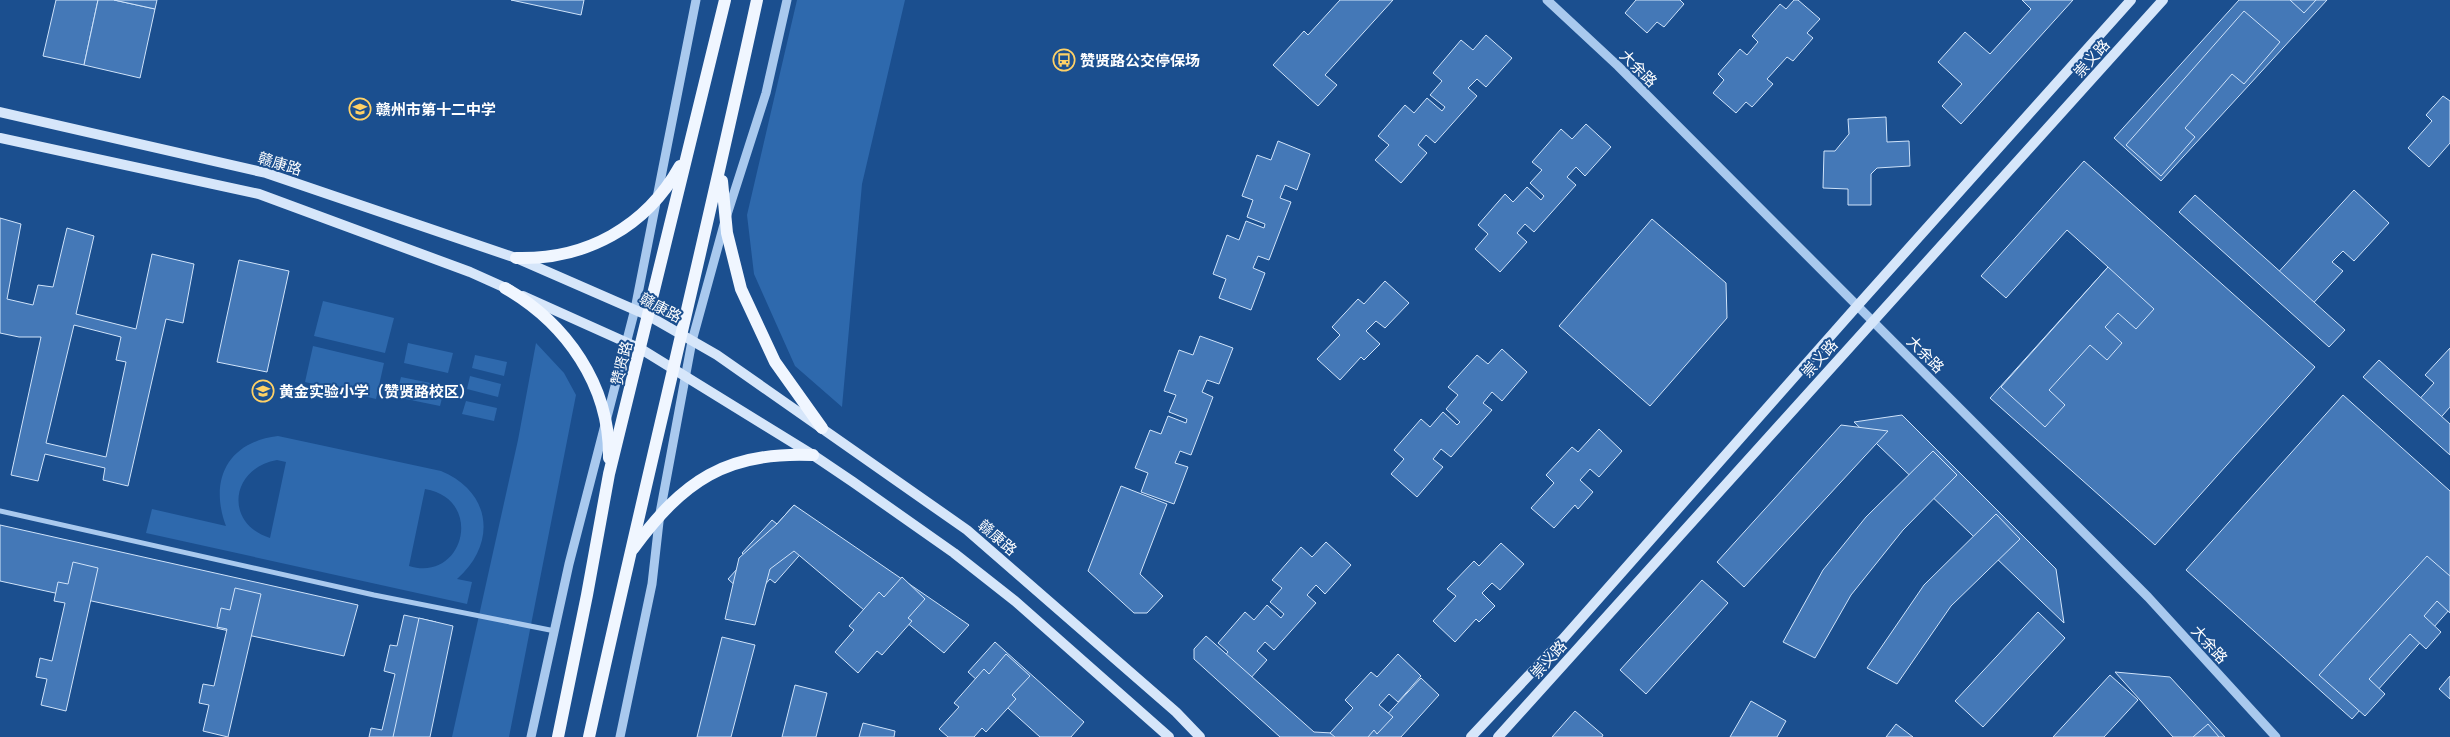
<svg xmlns="http://www.w3.org/2000/svg" width="2450" height="737" font-family="'Open Sans','Noto Sans SC',sans-serif">
	<rect width="100%" height="100%" fill="#1b4f8f"/>
	<g fill="#2e69ad" fill-rule="evenodd">
		<polygon points="797,0 905,0 862,184 842,407 795,366 754,274 747,215"/>
		<polygon points="323,301 394,318 385,353 314,336"/>
		<polygon points="408,343 453,353 448,373 404,363"/>
		<polygon points="536,343 564,373 576,395 509,737 452,737 518,440"/>
		<polygon points="313,346 384,363 376,399 305,382"/>
		<polygon points="475,355 507,362 504,376 472,368"/>
		<polygon points="470,376 501,384 498,397 467,389"/>
		<polygon points="401,377 445,386 440,406 396,397"/>
		<polygon points="466,401 497,408 494,421 462,414"/>
		<path d="M 278,436 L 441,471 C 492,492 497,544 457,579 L 472,582 L 467,604 L 146,533 L 152,509 L 226,526 C 209,481 227,442 278,436 ZM 277,460 L 286,462 L 270,538 C 224,524 230,468 277,460 ZM 425,489 C 485,499 464,583 409,566 Z"/>
	</g>
	<g fill="#4478b7" stroke="#cfe3fa" fill-rule="evenodd">
		<polygon points="56,0 98,0 84,65 43,56"/>
		<polygon points="98,0 114,0 155,9 140,78 84,65"/>
		<polygon points="114,0 157,0 155,9"/>
		<polygon points="511,0 584,0 581,15"/>
		<polygon points="1340,0 1393,0 1325,75 1337,85 1318,106 1273,65 1304,31 1308,35"/>
		<polygon points="1636,0 1680,0 1684,4 1664,27 1657,22 1647,33 1625,13"/>
		<polygon points="1794,0 1798,0 1820,19 1807,33 1813,38 1793,61 1787,57 1767,79 1773,84 1752,107 1746,102 1736,113 1713,93 1724,80 1718,74 1740,49 1747,55 1758,42 1752,36 1780,4 1786,9"/>
		<polygon points="2022,0 2073,0 1961,124 1942,106 1962,84 1938,62 1965,32 1990,54 2031,9"/>
		<polygon points="2239,0 2327,0 2161,181 2114,138"/>
		<polygon points="2290,0 2316,0 2304,13"/>
		<polygon points="2244,11 2280,42 2244,84 2232,74 2185,128 2195,137 2161,176 2126,145"/>
		<polygon points="1486,35 1512,58 1486,87 1477,79 1468,88 1477,96 1435,143 1426,135 1418,145 1427,153 1401,183 1375,160 1389,145 1378,136 1405,105 1414,113 1427,98 1442,111 1445,107 1430,95 1442,81 1433,73 1461,40 1473,50"/>
		<polygon points="2443,96 2450,101 2450,143 2429,167 2408,148 2432,121 2426,115"/>
		<polygon points="1886,117 1887,142 1909,141 1910,166 1877,168 1871,174 1871,205 1848,205 1848,189 1823,188 1824,151 1835,151 1849,134 1848,119"/>
		<polygon points="1586,124 1611,147 1585,176 1576,167 1567,177 1576,185 1534,232 1525,224 1517,233 1527,242 1500,272 1475,249 1488,234 1478,225 1505,194 1513,202 1527,187 1541,200 1544,196 1530,183 1542,170 1532,162 1561,129 1572,139"/>
		<polygon points="1278,141 1310,154 1297,190 1285,185 1280,198 1291,202 1269,260 1258,256 1253,268 1265,273 1251,310 1219,298 1226,279 1213,274 1227,235 1239,240 1246,221 1264,228 1265,224 1247,217 1253,200 1242,196 1257,155 1271,160"/>
		<polygon points="2084,161 2315,367 2155,545 1990,398 2108,267 2067,230 2006,298 1981,276"/>
		<polygon points="2354,190 2389,223 2354,261 2343,251 2332,262 2343,271 2307,310 2273,278"/>
		<polygon points="2195,195 2345,330 2329,347 2179,212"/>
		<path d="M 0,218 L 21,224 L 7,299 L 33,305 L 38,285 L 53,287 L 67,228 L 94,236 L 76,314 L 136,329 L 152,254 L 194,264 L 183,323 L 166,319 L 128,486 L 103,480 L 105,468 L 45,454 L 38,481 L 11,475 L 41,337 L 19,337 L 0,333 ZM 74,325 L 121,337 L 116,360 L 126,362 L 106,457 L 46,443 Z"/>
		<polygon points="1652,219 1726,283 1727,318 1650,406 1559,326"/>
		<polygon points="239,260 289,271 267,372 217,362"/>
		<polygon points="2108,267 2154,309 2136,329 2118,313 2105,327 2122,343 2107,360 2090,345 2049,390 2065,405 2045,427 2001,387"/>
		<polygon points="1385,281 1409,303 1385,328 1376,321 1366,331 1380,344 1364,360 1361,357 1340,380 1317,359 1340,335 1332,327 1358,299 1364,304"/>
		<polygon points="1200,336 1233,348 1219,384 1207,380 1202,392 1213,397 1191,455 1180,451 1175,463 1188,467 1174,504 1141,492 1148,473 1135,468 1150,430 1161,434 1168,416 1186,423 1187,419 1169,412 1176,395 1164,391 1179,350 1193,355"/>
		<polygon points="2450,348 2450,407 2436,423 2415,404 2434,383 2425,375"/>
		<polygon points="1502,349 1527,372 1502,401 1492,392 1483,403 1492,410 1451,457 1441,449 1433,459 1443,467 1417,497 1391,474 1404,459 1394,450 1421,419 1430,427 1443,412 1457,425 1460,422 1446,409 1458,395 1448,387 1477,355 1488,364"/>
		<polygon points="2379,360 2450,424 2450,455 2363,377"/>
		<polygon points="2343,395 2450,491 2450,609 2352,719 2186,570"/>
		<polygon points="1902,415 2056,569 2064,623 1854,422"/>
		<polygon points="1841,425 1888,431 1744,587 1717,562"/>
		<polygon points="1599,429 1622,451 1599,477 1590,469 1580,480 1593,492 1578,509 1575,505 1554,528 1531,508 1554,483 1546,475 1572,447 1578,452"/>
		<polygon points="1933,451 1957,475 1903,530 1851,595 1815,658 1783,642 1823,570 1866,517"/>
		<polygon points="1121,486 1167,504 1140,574 1163,596 1147,613 1134,613 1088,571"/>
		<polygon points="794,505 818,526 801,546 805,549 775,583 770,579 751,600 728,579 747,558 742,553 772,520 777,524"/>
		<polygon points="794,505 969,625 944,653 895,613 883,626 794,551 770,569 755,625 725,619 739,558 777,524"/>
		<polygon points="1996,514 2020,539 1951,606 1897,684 1867,668 1924,585"/>
		<polygon points="0,525 358,605 344,656 0,581"/>
		<polygon points="1326,542 1351,565 1325,594 1316,585 1307,595 1316,603 1274,650 1265,642 1257,651 1267,660 1240,690 1215,667 1228,652 1218,643 1245,612 1254,620 1267,605 1281,618 1284,614 1270,602 1282,588 1272,580 1301,547 1312,557"/>
		<polygon points="1501,543 1524,564 1500,590 1492,583 1482,593 1495,606 1479,622 1476,619 1455,642 1433,621 1456,596 1447,589 1474,561 1479,566"/>
		<polygon points="2427,556 2450,576 2450,613 2437,601 2424,616 2441,632 2426,649 2410,634 2369,679 2385,694 2365,716 2319,675"/>
		<polygon points="73,562 98,568 66,711 41,705 47,679 36,677 40,658 52,661 65,603 54,601 58,582 68,584"/>
		<polygon points="902,577 925,599 908,618 912,621 882,655 877,651 858,673 835,652 854,630 849,626 879,592 884,597"/>
		<polygon points="1702,580 1728,603 1646,694 1620,670"/>
		<polygon points="235,588 261,594 228,737 203,731 209,705 199,703 203,684 214,686 227,629 217,627 221,608 230,610"/>
		<polygon points="2038,612 2065,638 1983,727 1955,701"/>
		<polygon points="404,615 436,622 429,653 434,654 429,676 423,675 417,704 406,702 403,712 415,715 409,737 369,737 371,728 382,730 395,674 384,671 390,645 397,646"/>
		<polygon points="419,618 453,626 430,737 393,737"/>
		<polygon points="1206,636 1314,732 1368,735 1421,678 1439,695 1401,737 1280,737 1194,659 1194,649"/>
		<polygon points="722,637 755,645 731,737 697,737"/>
		<polygon points="995,642 1084,722 1071,737 1040,737 968,672"/>
		<polygon points="1006,654 1030,676 1012,695 1016,699 986,732 982,728 974,737 948,737 939,729 959,707 954,703 984,669 989,674"/>
		<polygon points="1398,654 1421,676 1398,702 1389,694 1379,705 1393,717 1377,734 1374,730 1368,737 1335,737 1330,733 1353,708 1345,700 1371,672 1377,677"/>
		<polygon points="2115,672 2170,677 2225,737 2173,737"/>
		<polygon points="2110,675 2138,700 2104,737 2053,737"/>
		<polygon points="2450,676 2450,699 2439,689"/>
		<polygon points="795,685 827,693 816,737 782,737"/>
		<polygon points="1751,701 1786,721 1777,737 1730,737"/>
		<polygon points="1575,711 1603,735 1602,737 1552,737"/>
		<polygon points="863,723 895,731 894,737 859,737"/>
		<polygon points="1896,724 1913,737 1886,737"/>
		<polygon points="2208,724 2219,737 2193,737"/>
	</g>
	<g fill="none" stroke-linecap="round" stroke-linejoin="round">
		<polyline stroke="#a9c9ee" stroke-width="5" points="0,511 374,595 555,631"/>
		<g stroke="#a9c9ee" stroke-width="9">
			<polyline points="1547,0 1618,66 2148,597 2276,737"/>
			<polyline points="531,737 569,564 635,309 696,0"/>
			<polyline points="620,737 652,584 660,513 692,341 725,221 766,93 787,0"/>
		</g>
		<g stroke="#d6e6fa" stroke-width="10">
			<polyline points="0,112 266,173 516,258 649,316 717,355 967,530 1176,712 1200,737"/>
			<polyline points="0,138 259,194 470,272 510,290"/>
			<polyline points="523,296 641,349 813,455 853,482 954,553 1015,601 1169,737"/>
			<polyline points="1471,737 1562,640 1858,305 2131,0"/>
			<polyline points="1498,737 2163,0"/>
		</g>
		<g stroke="#f0f6ff" stroke-width="12">
			<polyline points="722,181 727,233 741,289 775,362 822,428"/>
			<path d="M 516,258 C 586,260 646,227 680,166"/>
			<path d="M 505,288 C 566,323 610,385 609,458"/>
			<path d="M 633,549 C 683,481 726,451 813,455"/>
			<polyline points="558,737 587,595 609,474 725,0"/>
			<path d="M 589,737 C 643,491 704,246 757,0"/>
		</g>
	</g>
	<defs>
		<g id="bus-ring" transform="scale(1.125)"><circle r="9.5" fill="#1b4f8f" stroke="#ffd166" stroke-width="1.5"/><path d="M-5-6H5V4H4V6H2V4H-2V6H-4V4H-5ZM-3.5-4V0h7V-4ZM-3.5 1.2v1.5H-2V1.2ZM2 1.2v1.5H3.5V1.2Z" fill="#ffd166"/></g>
		<g id="school-ring" transform="scale(1.125)"><circle r="9.5" fill="#1b4f8f" stroke="#ffd166" stroke-width="1.5"/><path d="M0-5L7-2L0 1L-7-2ZM-4 1L0 2.5L4 1V4Q0 6-4 4Z" fill="#ffd166"/></g>
	</defs>
	<g fill-rule="evenodd">
		<use href="#bus-ring" x="1064" y="60"/>
		<use href="#school-ring" x="360" y="109"/>
		<use href="#school-ring" x="263" y="391"/>
	</g>
	<g text-anchor="middle" dominant-baseline="central" stroke-width="4" stroke-linejoin="round" paint-order="stroke">
		<g font-size="15" fill="#fff" stroke="#1b4f8f">
			<text transform="translate(2091 58) rotate(-48)">崇义路</text>
			<text transform="translate(1639 68) rotate(45)">大余路</text>
			<text transform="translate(280 163) rotate(17)">赣康路</text>
			<text transform="translate(661 307) rotate(28)">赣康路</text>
			<text transform="translate(1926 354) rotate(45)">大余路</text>
			<text transform="translate(1819 358) rotate(-48)">崇义路</text>
			<text transform="translate(621 363) rotate(-76)">赞贤路</text>
			<text transform="translate(998 537) rotate(41)">赣康路</text>
			<text transform="translate(2210 644) rotate(48)">大余路</text>
			<text transform="translate(1548 659) rotate(-48)">崇义路</text>
		</g>
		<g font-size="15" font-weight="bold" fill="#fff" stroke="#1b4f8f" text-anchor="start">
			<text x="1080" y="60">赞贤路公交停保场</text>
			<text x="376" y="109">赣州市第十二中学</text>
			<text x="279" y="391">黄金实验小学（赞贤路校区）</text>
		</g>
	</g>
</svg>
